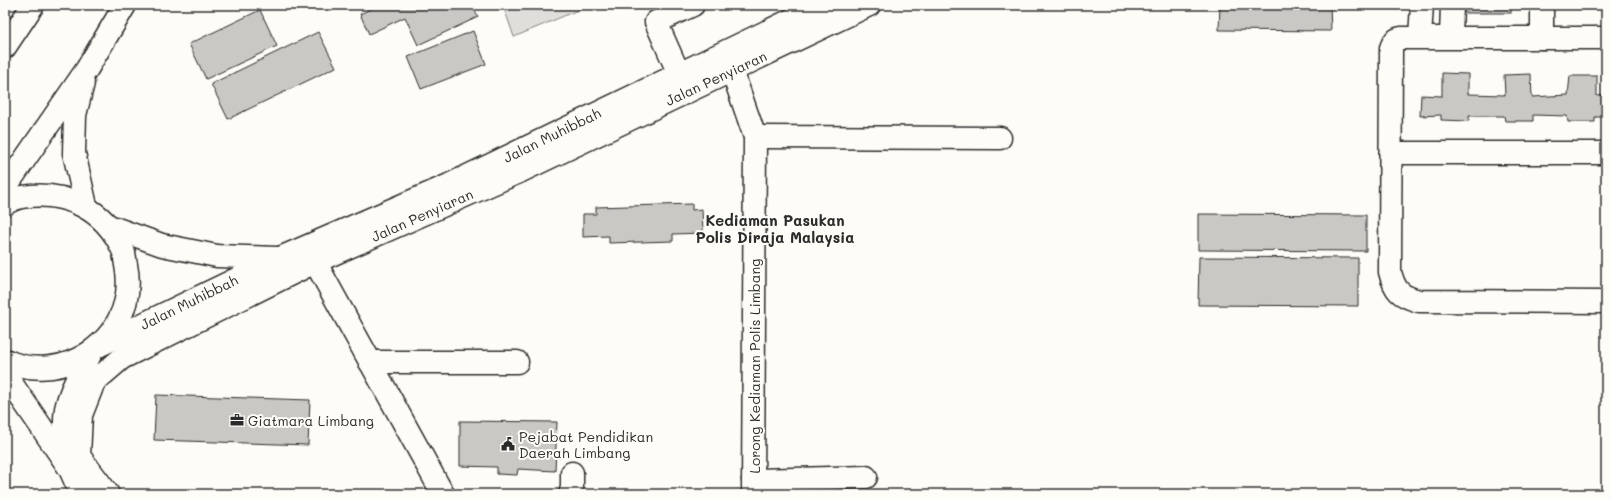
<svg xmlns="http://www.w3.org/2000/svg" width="1611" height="499" font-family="Mali,sans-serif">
	<rect width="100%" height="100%" fill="#fdfcf7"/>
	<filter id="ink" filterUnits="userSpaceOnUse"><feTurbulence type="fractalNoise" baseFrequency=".025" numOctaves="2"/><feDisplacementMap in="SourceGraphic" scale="8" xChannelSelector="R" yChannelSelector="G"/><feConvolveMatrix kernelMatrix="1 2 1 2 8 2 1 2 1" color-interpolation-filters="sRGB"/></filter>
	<g filter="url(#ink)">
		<polygon fill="#dfdeda" stroke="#858482" points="503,5 590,5 514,37"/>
		<g fill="#c9c8c4" stroke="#2b2b2b">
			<polygon points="379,5 472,5 478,17 418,45 405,17 369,34 360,14"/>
			<polygon points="1220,5 1330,5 1331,31 1219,30"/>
			<rect x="1464" y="5" width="47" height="8"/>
			<polygon points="260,10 277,46 206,79 189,44"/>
			<polygon points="473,31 486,64 421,89 408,57"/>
			<polygon points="318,32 336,67 228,119 211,84"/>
			<polygon points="1442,73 1468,74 1468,94 1505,95 1504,75 1531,74 1532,97 1568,95 1570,76 1597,76 1597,96 1606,95 1606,117 1595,117 1595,122 1568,122 1567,116 1533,115 1533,121 1505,121 1504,116 1469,116 1469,121 1441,120 1441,115 1420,116 1421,95 1442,96"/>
			<polygon points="692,204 692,210 702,209 703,233 673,234 673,241 609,243 609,236 583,237 583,214 596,214 596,207"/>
			<polygon points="1198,214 1366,215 1366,251 1198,250"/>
			<polygon points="1199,257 1358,258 1358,306 1198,305"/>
			<polygon points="156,395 310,400 308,445 154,440"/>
			<polygon points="460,421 557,422 555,471 518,469 517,475 497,474 497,467 460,466"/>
		</g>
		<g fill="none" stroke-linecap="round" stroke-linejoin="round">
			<g stroke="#2b2b2b" stroke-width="25">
				<g id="minor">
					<polyline points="1420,37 1422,5"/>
					<polyline points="1451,37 1452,5"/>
					<polyline points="1542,38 1542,5"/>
					<path d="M 1606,38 L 1401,38 C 1395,39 1393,42 1391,48 L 1390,272 C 1395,291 1400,296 1419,301 L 1606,302"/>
					<polyline points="5,47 33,5"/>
					<polyline points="727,56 755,137 753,494"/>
					<polyline points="679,74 656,22 693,5"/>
					<polyline points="83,83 75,115 74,153 86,206"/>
					<polyline points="755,137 1000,138"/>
					<polyline points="1391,153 1606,153"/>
					<polyline points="5,188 87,69 125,5"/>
					<polyline points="308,249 443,494"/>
					<polyline points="370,362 517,362"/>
					<polyline points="753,480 866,477"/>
					<polyline points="108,494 79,456 81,415 94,382 122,358 315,262 521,171 869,5"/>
					<polyline points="570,494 572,488 572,473"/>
				</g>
			</g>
			<g stroke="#2b2b2b" stroke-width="25">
				<g id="major">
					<path d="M 5,204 C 10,201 16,198 22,197 C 65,190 105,209 123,250 C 125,255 125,260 126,265 C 134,305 114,341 78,359 C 56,370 28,371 5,360"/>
					<polyline points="109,226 162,245 217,256 277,258"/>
					<polyline points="98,346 280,258 449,185 822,5"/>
					<polyline points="5,374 70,469 81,494"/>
					<path d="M 69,464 C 67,447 63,426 66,409 C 70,389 82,370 91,353"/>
				</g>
			</g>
			<use href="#minor" stroke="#fdfcf7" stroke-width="22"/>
			<use href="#major" stroke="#fdfcf7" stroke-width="22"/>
		</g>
	</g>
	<defs>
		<g id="office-bare" transform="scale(1.08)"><path d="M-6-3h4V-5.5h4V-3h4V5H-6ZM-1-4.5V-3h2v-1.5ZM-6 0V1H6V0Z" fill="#2b2b2b" stroke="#fdfcf7" stroke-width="2.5" paint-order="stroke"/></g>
		<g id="civic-bare" transform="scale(1.08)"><path d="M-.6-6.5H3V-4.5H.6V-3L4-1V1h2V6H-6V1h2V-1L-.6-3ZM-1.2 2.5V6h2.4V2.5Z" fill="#2b2b2b" stroke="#fdfcf7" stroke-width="2.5" paint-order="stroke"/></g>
	</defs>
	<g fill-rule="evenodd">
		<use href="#office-bare" x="237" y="420"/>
		<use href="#civic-bare" x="508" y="444"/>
	</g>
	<g text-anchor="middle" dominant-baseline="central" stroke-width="4" stroke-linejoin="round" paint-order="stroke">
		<g font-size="14" fill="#2b2b2b" stroke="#fdfcf7">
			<text transform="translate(716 78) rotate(-25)">Jalan Penyiaran</text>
			<text transform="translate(552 135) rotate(-26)">Jalan Muhibbah</text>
			<text transform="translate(422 215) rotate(-24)">Jalan Penyiaran</text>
			<text transform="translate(189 302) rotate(-26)">Jalan Muhibbah</text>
			<text transform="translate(754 366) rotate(-90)">Lorong Kediaman Polis Limbang</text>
		</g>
		<g font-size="14" fill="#2b2b2b" stroke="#fdfcf7" text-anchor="start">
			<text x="248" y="420">Giatmara Limbang</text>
			<text x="519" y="436">Pejabat Pendidikan<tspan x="519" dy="16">Daerah Limbang</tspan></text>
		</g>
		<g font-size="15" font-weight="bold" fill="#2b2b2b" stroke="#fdfcf7">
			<text x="775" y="220">Kediaman Pasukan<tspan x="775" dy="17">Polis Diraja Malaysia</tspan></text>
		</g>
	</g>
	<rect width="1611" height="499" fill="none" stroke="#fdfcf7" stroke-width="20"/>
	<rect x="10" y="10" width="1591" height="479" fill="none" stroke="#2b2b2b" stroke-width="1.5" filter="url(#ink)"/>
</svg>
